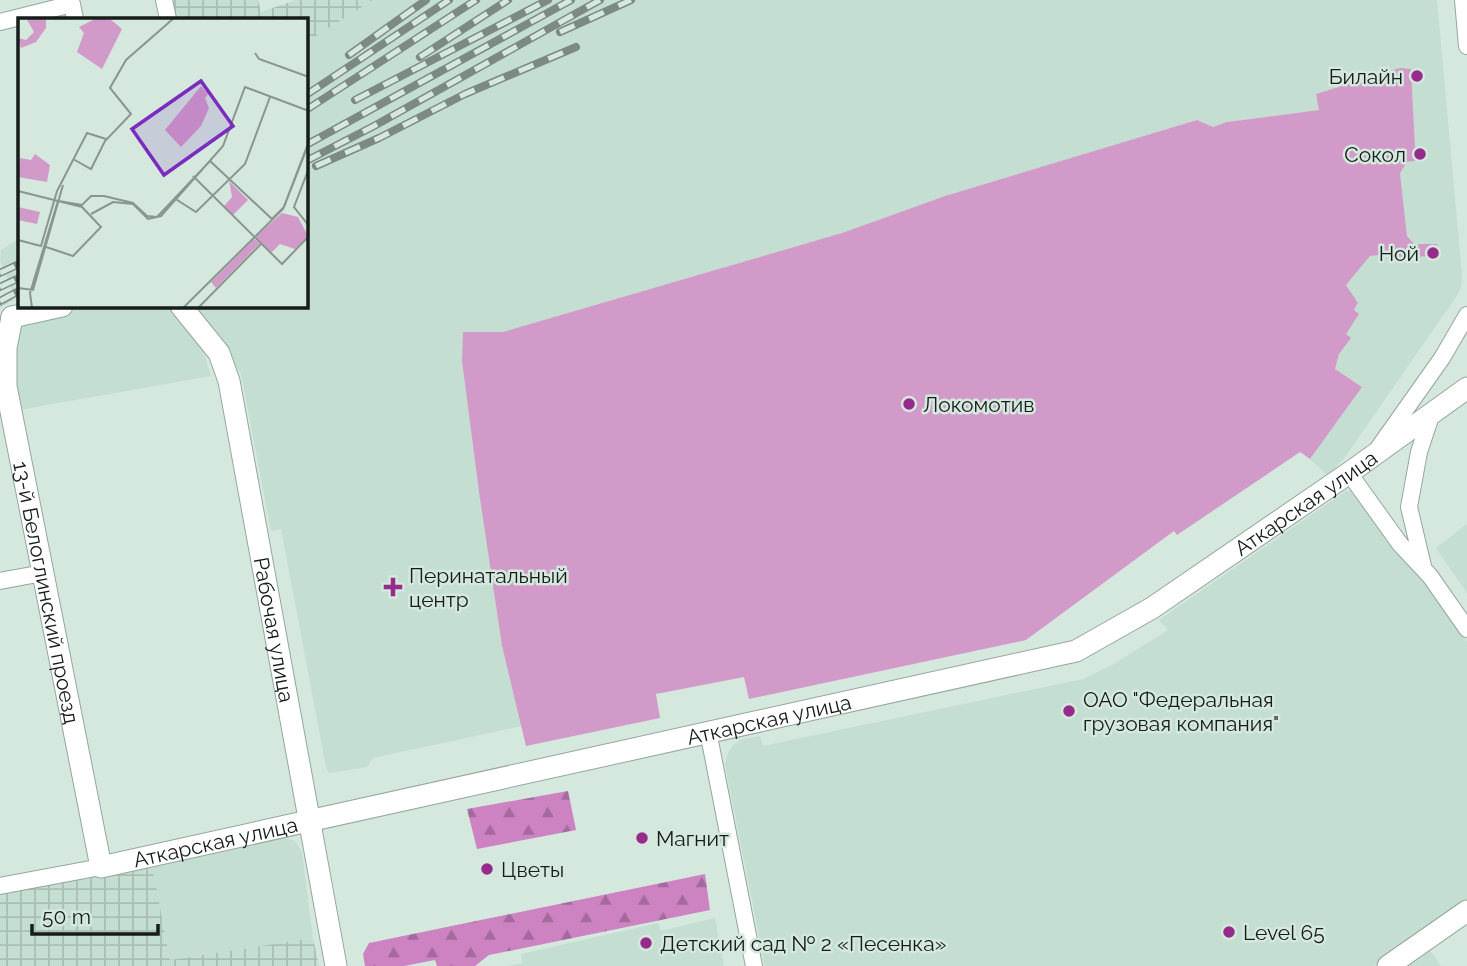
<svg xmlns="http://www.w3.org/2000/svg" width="1467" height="966" font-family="Raleway,sans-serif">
	<defs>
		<pattern id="industrial-grid" width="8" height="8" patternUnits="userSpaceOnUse" patternTransform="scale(1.75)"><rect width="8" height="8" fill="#c4ded1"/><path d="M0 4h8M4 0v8" fill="none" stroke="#a8beb3"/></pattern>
		<pattern id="forest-firs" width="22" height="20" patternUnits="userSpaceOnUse" patternTransform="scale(1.75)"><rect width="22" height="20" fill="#cd82c2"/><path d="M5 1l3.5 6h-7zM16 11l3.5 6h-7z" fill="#a56a9d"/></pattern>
	</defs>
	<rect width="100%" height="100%" fill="#d5e8de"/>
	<g fill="#c4ded1">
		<polygon points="373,0 1437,0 1462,276 1461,287 1456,297 1345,457 1328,476 1310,459 1362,387 1335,369 1339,354 1350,338 1345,334 1358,303 1346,285 1370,256 1437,244 1413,244 1407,236 1400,173 1406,162 1426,159 1415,148 1411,69 1352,83 1317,94 1320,110 1227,122 1213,127 1197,120 945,196 842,233 503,332 464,332 462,361 479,492 502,646 522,726 373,758 367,767 329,773 326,767 281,529 271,531 241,374 196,306 306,306 306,42"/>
		<polygon points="19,239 19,302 16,300 0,261 1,250"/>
		<polygon points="92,306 166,306 181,319 204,353 211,376 19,410 12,367 20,326 33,320"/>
		<polygon points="1356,490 1362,493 1467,642 1467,902 1374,966 765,966 725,765 728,753 733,745 742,739 760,736 763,746 1083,679 1114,664 1168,630 1159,620 1346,491"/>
		<polygon points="1467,524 1467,593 1436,548"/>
		<polygon points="283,837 295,841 302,852 313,938 170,960 152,865"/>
		<polygon points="715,918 724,966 507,966 522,963 521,954 658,923 661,931"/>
		<polygon points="1427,946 1441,966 1399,966"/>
	</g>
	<g fill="url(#industrial-grid)">
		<polygon points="172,0 258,0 261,12 296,0 373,0 306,42 306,19 175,19"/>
		<polygon points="152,865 170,960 313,938 319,966 0,966 0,893"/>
	</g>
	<g fill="url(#forest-firs)">
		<polygon points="568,791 576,830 477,849 467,809"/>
		<polygon points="705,874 710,910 489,955 475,966 437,966 435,960 404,966 365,966 363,954 369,943"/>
	</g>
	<polygon fill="#d29ac9" points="1400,68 1411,69 1415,147 1426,149 1426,159 1407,162 1400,173 1407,236 1414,244 1437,244 1439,256 1400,257 1394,253 1370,256 1346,285 1358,303 1354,310 1359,314 1346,334 1351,338 1339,354 1335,369 1362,387 1310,459 1300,452 1177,535 1174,531 1026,640 749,699 744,677 656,694 660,718 526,746 502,646 479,492 462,361 463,332 503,332 842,233 945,196 1197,120 1213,127 1227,122 1319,110 1316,94"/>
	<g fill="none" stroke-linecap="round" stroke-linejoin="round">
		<polyline stroke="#b8c9c0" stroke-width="21" stroke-dasharray="21 10" stroke-linecap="butt" points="0,298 4,305"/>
		<g stroke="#95a69d" stroke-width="18">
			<g id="street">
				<polyline points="164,0 168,19"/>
				<polyline points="1463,0 1467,46"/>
				<polyline points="0,22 72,4 75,19"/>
				<polyline points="1379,447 1442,358 1467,315"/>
				<polyline points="1349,473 1400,544 1430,576 1467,629"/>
				<polyline points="1423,566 1409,507 1419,452 1432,413"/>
				<polyline points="0,581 43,573"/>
				<polyline points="708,731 754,966"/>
				<polyline points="0,886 101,867"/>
			</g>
		</g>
		<g stroke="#95a69d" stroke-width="23">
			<g id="secondary">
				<path id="s1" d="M 181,306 L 219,353 L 229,381 L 336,966"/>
				<path id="s2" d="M 12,317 L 6,348 L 6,386 L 101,867 L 1076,651 L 1152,608 L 1349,473 L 1467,388"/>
				<polyline points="12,317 62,306"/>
				<polyline points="1388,966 1467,911"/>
			</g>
		</g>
		<use href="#street" stroke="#fff" stroke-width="16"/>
		<use href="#secondary" stroke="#fff" stroke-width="21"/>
		<g stroke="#7d8a83" stroke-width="8">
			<g id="rail">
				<polyline points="560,32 631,0"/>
				<polyline points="349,55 426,0"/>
				<polyline points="420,57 508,0"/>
				<polyline points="306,95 449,0"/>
				<polyline points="355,100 548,0"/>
				<polyline points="306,110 476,0"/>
				<polyline points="306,145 571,0"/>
				<polyline points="306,161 374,126 600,0"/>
				<polyline points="316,166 379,138 465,94 576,47"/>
				<polyline points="0,273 19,264"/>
				<polyline points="0,287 19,278"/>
				<polyline points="0,301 19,291"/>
			</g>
		</g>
		<use href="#rail" stroke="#d5e8de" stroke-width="5" stroke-dasharray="16" stroke-linecap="butt"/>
	</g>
	<g fill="#972b8c" stroke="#d5e8de" stroke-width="2.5">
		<circle cx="1417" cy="76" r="7"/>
		<circle cx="1420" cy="154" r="7"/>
		<circle cx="1433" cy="253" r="7"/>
		<circle cx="909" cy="404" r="7"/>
		<path d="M389.5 576.5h7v7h7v7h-7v7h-7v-7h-7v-7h7z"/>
		<circle cx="1069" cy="711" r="7"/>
		<circle cx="642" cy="838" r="7"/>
		<circle cx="487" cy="869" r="7"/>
		<circle cx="1229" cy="932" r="7"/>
		<circle cx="646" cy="943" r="7"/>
	</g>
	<g text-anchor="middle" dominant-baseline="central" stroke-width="5" stroke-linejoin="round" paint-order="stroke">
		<g font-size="21" fill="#161c19" stroke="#d5e8de" text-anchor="start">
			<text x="1403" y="76" text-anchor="end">Билайн</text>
			<text x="1406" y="154" text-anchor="end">Сокол</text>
			<text x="1419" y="253" text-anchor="end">Ной</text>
			<text x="923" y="404">Локомотив</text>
			<text x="409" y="575">Перинатальный<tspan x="409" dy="24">центр</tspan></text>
			<text x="1083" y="699">ОАО "Федеральная<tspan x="1083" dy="24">грузовая компания"</tspan></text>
			<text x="656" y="838">Магнит</text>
			<text x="501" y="869">Цветы</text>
			<text x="1243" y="932">Level 65</text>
			<text x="660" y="943">Детский сад № 2 «Песенка»</text>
		</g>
		<g font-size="21" fill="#161c19" stroke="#d5e8de">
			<text stroke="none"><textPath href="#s2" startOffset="1832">Аткарская улица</textPath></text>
			<text stroke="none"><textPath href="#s2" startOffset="280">13-й Белоглинский проезд</textPath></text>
			<text stroke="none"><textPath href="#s1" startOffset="343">Рабочая улица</textPath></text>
			<text stroke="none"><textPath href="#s2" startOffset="1244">Аткарская улица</textPath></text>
			<text stroke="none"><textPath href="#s2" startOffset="677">Аткарская улица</textPath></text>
		</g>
	</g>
	<g transform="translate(18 18)">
		<rect width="290" height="290" fill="#d5e8de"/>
		<path d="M 8,0 L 28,0 L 28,10 L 18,24 L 3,30 L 0,20 L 8,22 L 16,14 ZM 211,163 L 230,182 L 215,197 L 206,188 L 214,179 ZM 0,189 L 22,194 L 19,206 L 0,202 ZM 264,195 L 280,199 L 290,218 L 277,231 L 262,226 L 253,235 L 237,219 ZM 236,221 L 242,225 L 198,270 L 193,264 Z" fill="#d29ac9"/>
		<path d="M 79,0 L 91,0 L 104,11 L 84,51 L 59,34 L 66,15 L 61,9 Z" fill="#d29ac9"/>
		<path d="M 17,136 L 32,147 L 29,164 L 0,159 L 2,140 L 13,142 Z" fill="#d29ac9"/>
		<path d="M 183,68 L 190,76 L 187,80 L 191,90 L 183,108 L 163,129 L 147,112 Z" fill="#d29ac9"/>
		<path fill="none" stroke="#89968f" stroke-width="2" d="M 237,35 L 241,41 L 291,59M 55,141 L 73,151 L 87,123 L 113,96 L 92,70 L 108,42 L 156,0M 291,150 L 276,189 L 291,208M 175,158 L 264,246 L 291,218M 0,173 L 64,189 L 83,209 L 55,238 L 28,229M 156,180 L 178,194 L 227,146 L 252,79M 73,196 L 95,184 L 115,186 L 130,201 L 143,198 L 205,128 L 227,69 L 291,93M 0,222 L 23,228 L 39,173 L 69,115 L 88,121M 0,270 L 15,272 L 45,167M 14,290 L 12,275 L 40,183 L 64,187 L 73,178 L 86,178 L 115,185 L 129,198 L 139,199 L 192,143 L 254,201 L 266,189 L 291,125M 165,290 L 265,191 L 291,123M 180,290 L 243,226"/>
		<path fill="#7b2cbf" fill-opacity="0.15" stroke="#7b2cbf" stroke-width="3.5" d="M 183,63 L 215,108 L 146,157 L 114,111 Z"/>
		<rect width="290" height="290" fill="none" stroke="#161c19" stroke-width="3.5"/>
	</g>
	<path d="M32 924v10h126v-10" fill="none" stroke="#161c19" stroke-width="3.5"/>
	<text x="42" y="924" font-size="21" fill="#161c19" stroke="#d5e8de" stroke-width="5" paint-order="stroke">50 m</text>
</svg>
